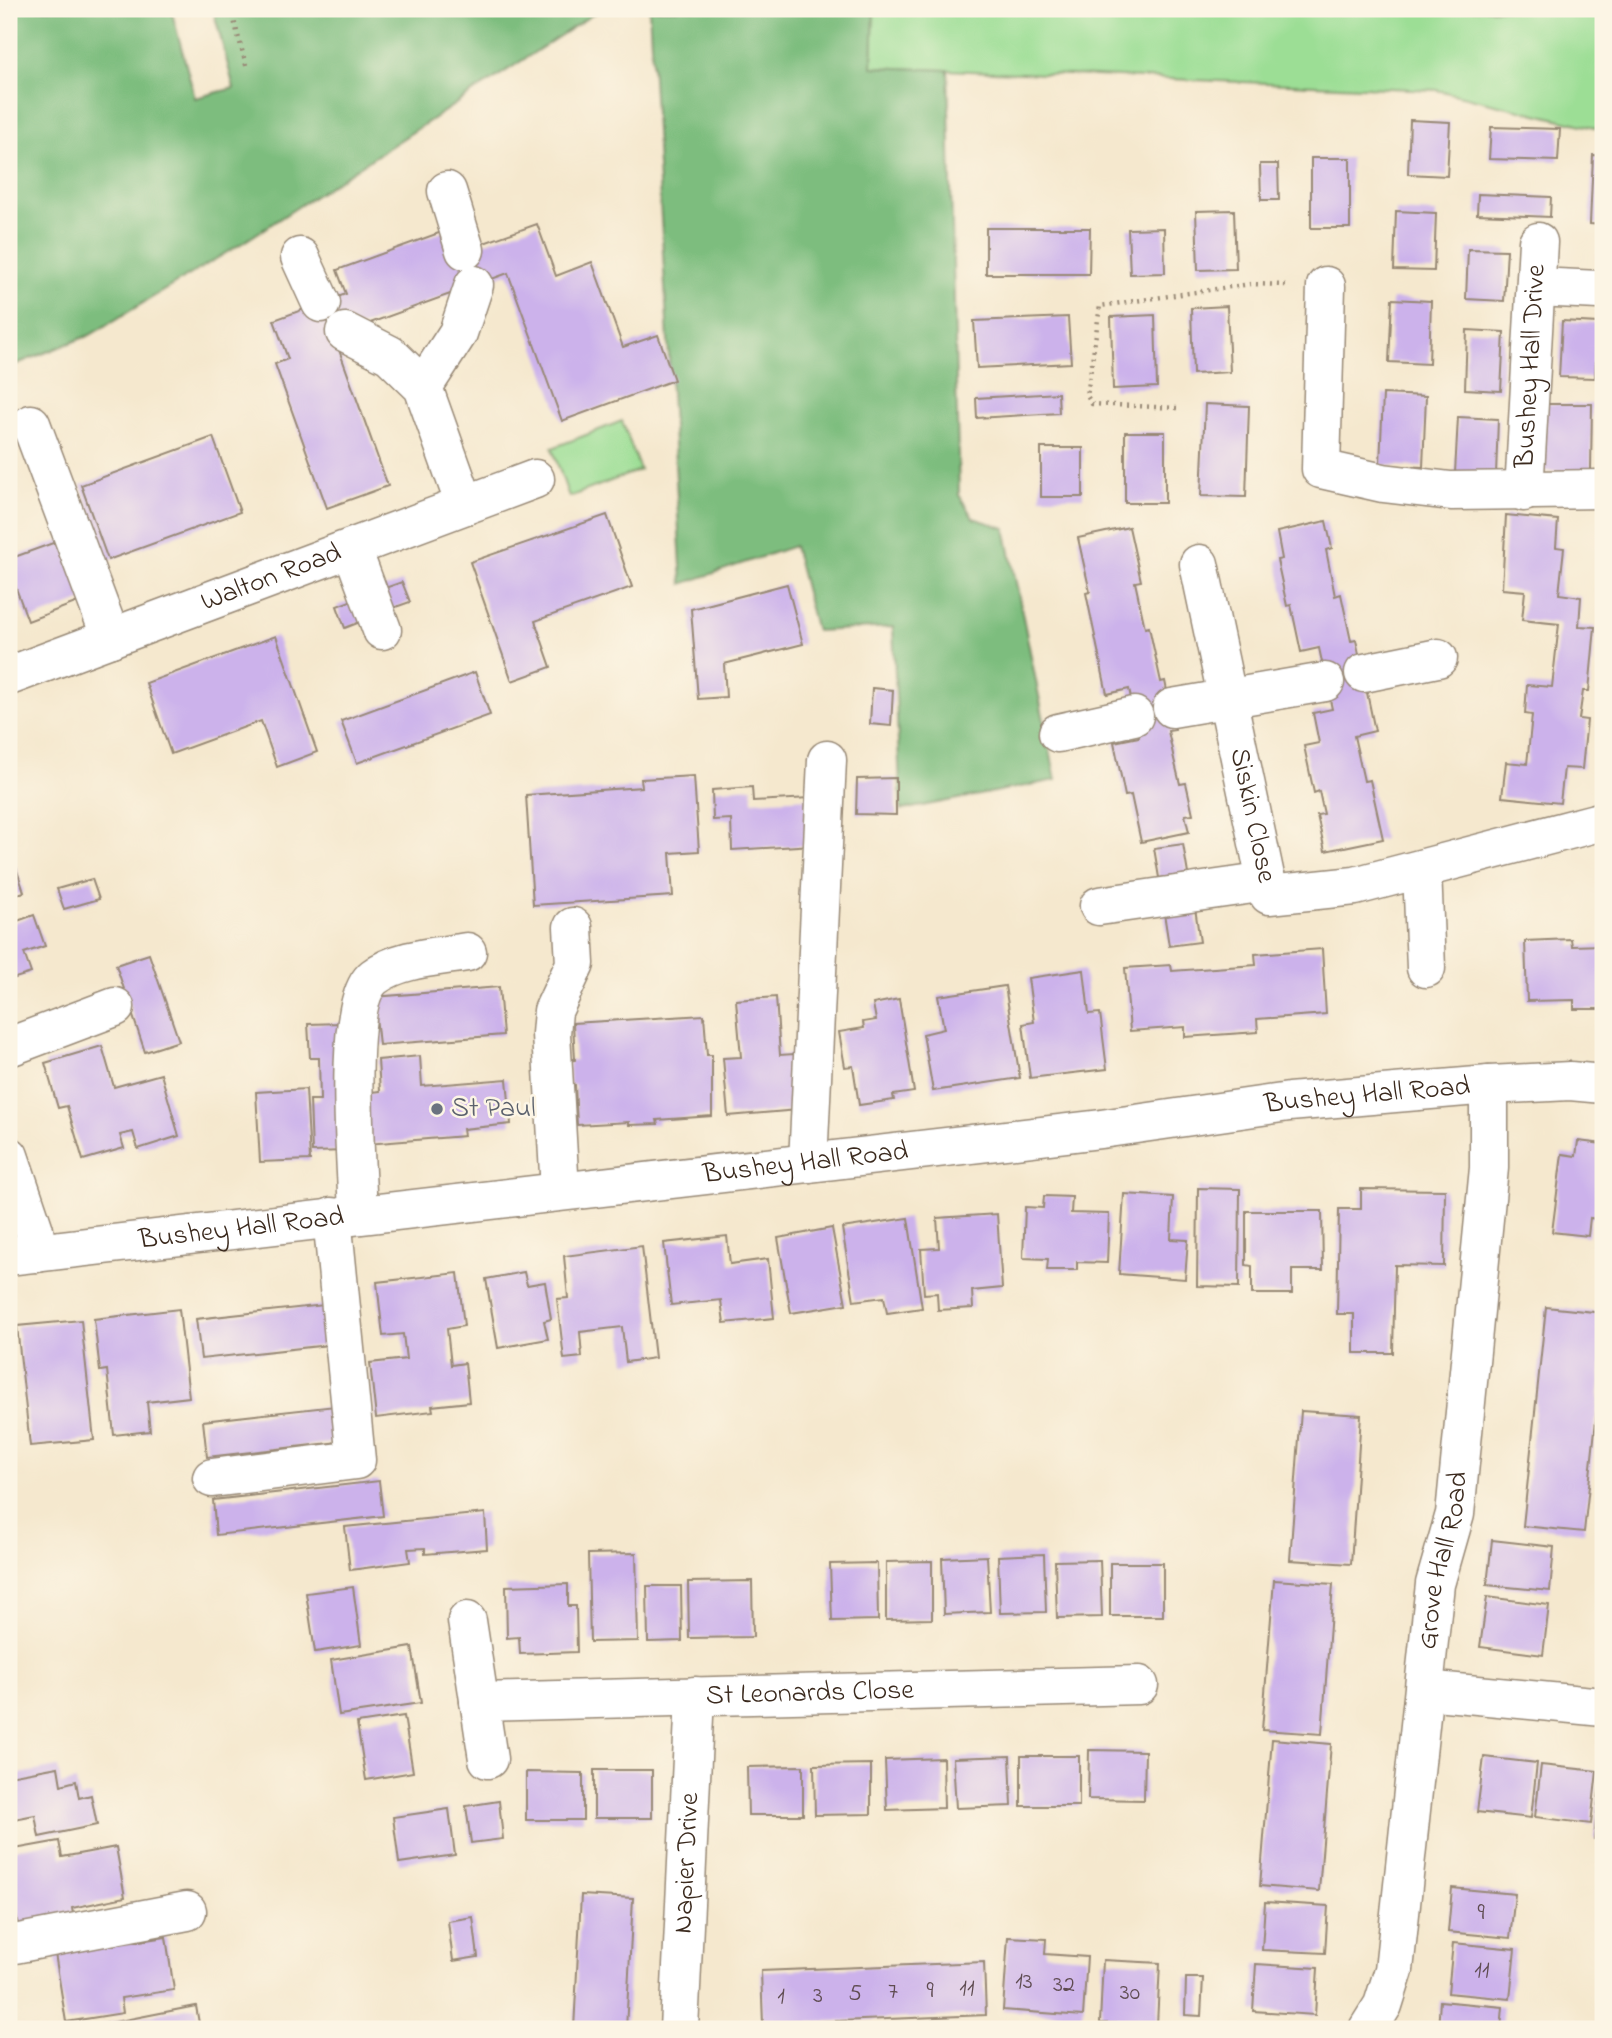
<svg xmlns="http://www.w3.org/2000/svg" width="1612" height="2038" font-family="'Indie Flower',sans-serif">
	<rect width="100%" height="100%" fill="#fcf5e5"/>
	<filter id="ink" filterUnits="userSpaceOnUse"><feTurbulence type="fractalNoise" baseFrequency=".0143" numOctaves="2"/><feDisplacementMap in="SourceGraphic" scale="14" xChannelSelector="R" yChannelSelector="G"/><feConvolveMatrix kernelMatrix="1 2 1 2 8 2 1 2 1" color-interpolation-filters="sRGB"/></filter>
	<filter id="wash" filterUnits="userSpaceOnUse"><feTurbulence type="fractalNoise" baseFrequency=".00686" numOctaves="4" result="noise"/><feDisplacementMap in="SourceGraphic" scale="28" xChannelSelector="R" yChannelSelector="G"/><feGaussianBlur stdDeviation="1.57" result="paint"/><feColorMatrix in="noise" values="0 0 0 0 0 0 0 0 0 0 0 0 0 0 0 0 0 1.4 0 .05"/><feComposite in="paint" operator="in"/></filter>
	<g filter="url(#wash)">
		<rect width="100%" height="100%" fill="#f5e8ce"/>
		<g fill="#9cde95" stroke="#6c845a" stroke-width="2">
			<polygon points="874,9 1603,9 1603,130 1437,90 872,67"/>
			<polygon points="622,421 640,470 569,497 552,448"/>
		</g>
		<g fill="#7dbd7e" stroke="#5c744e" stroke-width="2">
			<polygon points="9,9 171,9 195,98 234,88 213,9 601,9 244,242 90,335 9,367"/>
			<polygon points="649,9 874,9 872,67 948,70 959,495 973,518 1005,528 1056,780 901,810 893,627 816,631 794,546 682,584"/>
		</g>
		<g id="blocks">
			<g fill="#ccb2eb">
				<polygon points="1410,120 1450,122 1447,176 1408,174"/>
				<polygon points="1491,127 1560,129 1558,161 1489,159"/>
				<polygon points="1593,155 1603,156 1603,225 1590,224"/>
				<rect x="1311" y="158" width="39" height="70"/>
				<polygon points="1260,164 1278,164 1279,200 1261,200"/>
				<polygon points="1478,194 1551,197 1550,217 1477,214"/>
				<polygon points="1234,210 1236,269 1198,270 1196,211"/>
				<polygon points="1396,211 1436,213 1434,271 1394,270"/>
				<polygon points="537,224 556,276 592,262 623,347 658,335 674,380 562,421 508,273 334,336 388,486 327,508 275,364 288,359 274,320 346,294 337,270 447,230 456,253"/>
				<polygon points="986,228 1090,228 1089,274 986,274"/>
				<polygon points="1164,228 1165,273 1130,274 1128,229"/>
				<polygon points="1468,249 1507,250 1504,301 1466,299"/>
				<polygon points="1392,299 1431,301 1429,364 1389,362"/>
				<polygon points="1227,306 1230,372 1193,374 1191,308"/>
				<polygon points="1155,315 1157,387 1113,389 1111,317"/>
				<polygon points="1068,317 1071,363 977,368 974,321"/>
				<polygon points="1562,321 1598,323 1595,378 1559,377"/>
				<polygon points="1467,330 1504,332 1501,391 1465,389"/>
				<polygon points="1058,393 1059,413 977,418 976,398"/>
				<polygon points="1383,394 1426,396 1423,467 1380,465"/>
				<polygon points="1205,404 1249,406 1246,497 1201,496"/>
				<polygon points="1545,404 1592,404 1591,471 1544,471"/>
				<polygon points="1458,417 1498,419 1496,475 1455,473"/>
				<rect x="1125" y="432" width="40" height="71"/>
				<polygon points="213,437 240,512 108,560 81,485"/>
				<rect x="1041" y="448" width="42" height="49"/>
				<polygon points="607,515 632,587 535,621 551,667 512,681 470,562"/>
				<polygon points="1506,515 1558,520 1556,547 1564,548 1559,594 1581,597 1579,626 1595,627 1589,691 1583,691 1579,719 1587,720 1582,769 1564,768 1560,803 1502,797 1506,762 1527,764 1532,715 1525,714 1527,685 1552,687 1559,624 1522,620 1525,591 1502,589"/>
				<polygon points="1326,521 1332,548 1326,550 1335,596 1341,594 1351,641 1356,640 1375,731 1354,736 1364,781 1370,780 1383,839 1325,851 1317,815 1324,814 1319,791 1314,793 1304,746 1319,743 1313,713 1332,709 1319,648 1301,652 1291,605 1287,606 1277,560 1282,559 1277,532"/>
				<polygon points="1129,527 1141,581 1135,582 1145,628 1149,627 1161,682 1165,681 1175,730 1168,731 1174,759 1180,784 1186,783 1193,814 1185,815 1189,832 1141,842 1131,795 1125,796 1114,742 1139,737 1129,689 1107,694 1086,593 1090,592 1078,538"/>
				<polygon points="64,539 86,599 28,621 9,569 9,559"/>
				<polygon points="402,582 410,602 390,609 382,589"/>
				<polygon points="787,584 803,644 724,664 726,697 698,699 691,609"/>
				<polygon points="355,599 363,621 345,628 337,606"/>
				<polygon points="276,636 317,752 277,767 261,721 171,754 146,683"/>
				<polygon points="475,672 490,715 357,763 341,721"/>
				<polygon points="872,688 893,690 891,726 870,724"/>
				<polygon points="694,776 699,851 670,853 673,896 533,905 526,795 642,787 641,779"/>
				<polygon points="896,778 896,815 856,814 857,779"/>
				<polygon points="752,787 753,801 810,798 813,845 732,850 731,819 713,820 712,790"/>
				<polygon points="1183,844 1188,874 1159,878 1154,848"/>
				<polygon points="12,855 24,892 9,897 9,856"/>
				<polygon points="92,879 99,899 64,909 57,889"/>
				<polygon points="1195,908 1200,942 1169,946 1164,913"/>
				<polygon points="34,915 45,946 24,953 31,973 9,980 9,924"/>
				<polygon points="1571,939 1572,946 1603,945 1603,1009 1574,1009 1574,1000 1527,1001 1525,941"/>
				<polygon points="1322,949 1326,1014 1257,1019 1258,1032 1185,1037 1185,1027 1130,1031 1125,968 1171,965 1172,971 1256,965 1255,954"/>
				<polygon points="149,954 179,1041 145,1052 116,965"/>
				<polygon points="1084,970 1089,1014 1100,1013 1107,1069 1030,1078 1023,1024 1034,1022 1028,978"/>
				<polygon points="1005,986 1020,1078 933,1091 923,1034 944,1029 938,996"/>
				<polygon points="499,987 503,1035 379,1045 374,997"/>
				<polygon points="776,997 780,1055 794,1054 798,1110 728,1116 723,1058 741,1057 736,1000"/>
				<polygon points="899,999 914,1092 893,1095 894,1100 859,1105 853,1066 845,1067 839,1032 864,1028 863,1022 876,1020 873,1004"/>
				<polygon points="704,1015 707,1055 712,1055 712,1116 657,1120 658,1124 629,1125 629,1122 577,1125 575,1085 570,1085 569,1061 575,1060 573,1023"/>
				<polygon points="342,1023 347,1151 312,1152 310,1100 320,1100 319,1058 310,1058 308,1024"/>
				<polygon points="102,1046 114,1087 161,1074 179,1136 138,1149 133,1132 120,1135 124,1148 83,1160 67,1106 58,1108 45,1063"/>
				<polygon points="420,1056 422,1086 507,1079 511,1124 463,1129 464,1136 367,1144 363,1093 380,1091 378,1060"/>
				<polygon points="306,1089 310,1160 260,1162 256,1092"/>
				<polygon points="1578,1141 1603,1144 1603,1220 1590,1218 1588,1236 1552,1232 1562,1154 1576,1156"/>
				<polygon points="1198,1188 1240,1189 1239,1287 1197,1286"/>
				<polygon points="1361,1189 1445,1190 1444,1266 1395,1265 1393,1353 1354,1353 1354,1314 1337,1314 1339,1209 1361,1209"/>
				<polygon points="1124,1194 1173,1197 1171,1239 1188,1240 1185,1279 1119,1274"/>
				<polygon points="1044,1196 1072,1197 1071,1213 1109,1214 1107,1263 1077,1262 1077,1270 1047,1270 1048,1259 1023,1258 1025,1207 1043,1208"/>
				<polygon points="1246,1211 1322,1211 1323,1270 1292,1270 1292,1294 1252,1294 1252,1266 1246,1265"/>
				<polygon points="997,1214 1002,1288 972,1291 973,1308 938,1310 937,1293 924,1294 921,1249 939,1248 937,1218"/>
				<polygon points="908,1218 922,1308 887,1313 884,1297 854,1301 842,1228"/>
				<polygon points="832,1228 846,1304 791,1313 778,1238"/>
				<polygon points="727,1236 730,1264 768,1259 774,1318 724,1323 721,1300 671,1305 664,1243"/>
				<polygon points="642,1246 655,1358 626,1362 622,1327 580,1332 582,1357 564,1359 557,1299 568,1298 564,1256"/>
				<polygon points="524,1272 527,1285 545,1282 551,1319 544,1321 548,1339 498,1348 486,1279"/>
				<polygon points="458,1273 464,1326 447,1329 451,1365 465,1363 469,1402 432,1406 433,1411 376,1418 370,1363 406,1359 403,1334 383,1336 377,1282"/>
				<polygon points="324,1305 328,1345 201,1359 196,1319"/>
				<polygon points="1546,1307 1603,1313 1603,1355 1584,1532 1523,1526"/>
				<polygon points="179,1309 189,1397 147,1402 150,1431 114,1435 107,1370 100,1371 94,1319"/>
				<polygon points="81,1320 94,1440 30,1446 17,1326"/>
				<polygon points="335,1406 339,1442 207,1457 203,1421"/>
				<polygon points="1301,1411 1361,1415 1351,1564 1290,1560"/>
				<polygon points="379,1481 383,1516 216,1535 213,1500"/>
				<polygon points="485,1513 487,1549 425,1554 425,1548 408,1549 410,1562 350,1570 345,1527"/>
				<polygon points="1492,1540 1554,1547 1550,1591 1487,1585"/>
				<polygon points="636,1553 638,1641 590,1642 588,1554"/>
				<polygon points="1044,1554 1046,1612 1000,1613 998,1556"/>
				<polygon points="987,1556 990,1612 944,1614 942,1558"/>
				<polygon points="1100,1560 1102,1617 1057,1618 1055,1561"/>
				<polygon points="932,1561 932,1619 886,1620 886,1562"/>
				<polygon points="877,1563 878,1620 832,1621 830,1564"/>
				<rect x="1110" y="1563" width="53" height="53"/>
				<polygon points="1274,1580 1333,1584 1322,1734 1262,1730"/>
				<polygon points="752,1581 753,1637 689,1638 688,1582"/>
				<polygon points="568,1584 568,1606 576,1606 577,1652 520,1654 519,1637 507,1638 506,1586"/>
				<polygon points="647,1586 681,1586 682,1641 648,1642"/>
				<polygon points="353,1587 361,1645 315,1652 306,1593"/>
				<polygon points="1487,1597 1549,1605 1543,1655 1480,1647"/>
				<polygon points="412,1647 421,1703 339,1715 331,1660"/>
				<polygon points="404,1716 413,1772 366,1780 357,1723"/>
				<polygon points="1272,1739 1331,1744 1319,1891 1260,1886"/>
				<polygon points="1089,1750 1145,1751 1144,1800 1088,1799"/>
				<polygon points="1010,1756 1012,1806 956,1808 953,1758"/>
				<rect x="1021" y="1756" width="58" height="50"/>
				<polygon points="1484,1757 1537,1763 1531,1818 1477,1812"/>
				<polygon points="943,1758 944,1808 887,1810 885,1760"/>
				<polygon points="871,1764 871,1814 815,1815 814,1765"/>
				<polygon points="1541,1765 1597,1771 1591,1824 1535,1817"/>
				<polygon points="803,1766 803,1815 748,1815 747,1767"/>
				<polygon points="58,1767 61,1785 76,1781 79,1798 91,1795 97,1825 39,1837 35,1815 9,1820 9,1776"/>
				<rect x="594" y="1770" width="58" height="48"/>
				<polygon points="526,1772 583,1773 583,1820 526,1820"/>
				<polygon points="1601,1773 1603,1773 1603,1840 1594,1839"/>
				<polygon points="499,1801 503,1839 471,1843 466,1806"/>
				<polygon points="449,1809 455,1855 399,1863 393,1817"/>
				<polygon points="59,1841 62,1857 116,1847 125,1897 72,1908 75,1925 20,1936 9,1879 9,1850"/>
				<polygon points="1452,1888 1515,1894 1510,1938 1448,1932"/>
				<polygon points="581,1895 633,1898 626,2029 574,2029"/>
				<polygon points="1265,1902 1328,1906 1325,1953 1262,1950"/>
				<polygon points="473,1917 478,1957 453,1961 448,1921"/>
				<polygon points="110,1932 113,1945 166,1937 174,1990 121,1998 123,2013 66,2022 53,1941"/>
				<polygon points="1008,1937 1046,1939 1045,1954 1087,1957 1083,2016 1003,2010"/>
				<polygon points="1453,1943 1515,1949 1510,1999 1448,1993"/>
				<polygon points="1103,1960 1160,1963 1157,2025 1100,2023"/>
				<polygon points="984,1962 986,2015 763,2024 761,1971"/>
				<polygon points="1256,1964 1318,1968 1315,2015 1253,2011"/>
				<polygon points="1186,1978 1203,1978 1201,2016 1185,2015"/>
				<polygon points="1440,2001 1503,2007 1501,2029 1438,2029"/>
				<polygon points="196,2006 200,2029 100,2029 99,2025"/>
			</g>
		</g>
	</g>
	<g filter="url(#ink)">
		<use href="#blocks" fill-opacity="0" stroke="#988976" stroke-width="2"/>
		<g fill="none" stroke-linecap="round" stroke-linejoin="round">
			<g stroke="#988976" stroke-width="41">
				<g id="minor">
					<polyline points="447,191 465,250"/>
					<polyline points="300,257 321,303"/>
					<polyline points="1326,286 1321,469 1383,483 1451,491 1603,489"/>
					<polyline points="1536,287 1599,290"/>
					<polyline points="345,332 390,355 423,387 465,505"/>
					<polyline points="423,387 458,333 474,285"/>
					<polyline points="31,424 111,638"/>
					<path id="s1" d="M 1524,492 L 1538,242"/>
					<polyline points="352,549 382,630"/>
					<path id="s2" d="M 1199,564 L 1269,895 L 1355,886 L 1603,821"/>
					<polyline points="1364,673 1438,658"/>
					<path id="s3" d="M 9,676 L 535,479"/>
					<polyline points="1172,708 1325,682"/>
					<polyline points="1058,733 1134,716"/>
					<polyline points="1422,870 1426,968"/>
					<polyline points="1099,906 1267,882"/>
					<polyline points="9,1047 115,1007"/>
					<polyline points="9,1156 34,1230 37,1253"/>
					<polyline points="808,1163 827,760"/>
					<polyline points="560,1191 551,1034 553,1011 575,964 573,927"/>
					<path d="M 358,1214 C 357,1170 341,1003 374,977 C 399,958 437,957 467,952"/>
					<path id="s4" d="M 9,1256 L 1101,1129 L 1289,1102 L 1489,1085 L 1570,1081 L 1603,1084"/>
					<polyline points="212,1478 356,1460 332,1217"/>
					<polyline points="467,1621 488,1759"/>
					<polyline points="1425,1690 1603,1707"/>
					<path id="s5" d="M 479,1702 L 1139,1685"/>
					<polyline points="9,1945 187,1911"/>
					<path id="s6" d="M 679,2029 L 695,1696"/>
					<path id="s7" d="M 1368,2029 L 1383,2005 L 1394,1970 L 1435,1584 L 1455,1514 L 1489,1168 L 1489,1085"/>
				</g>
			</g>
			<g stroke="#988976" stroke-width="4.5" stroke-dasharray="2 5" stroke-linecap="butt">
				<polyline points="231,9 246,65"/>
				<polyline points="1177,408 1092,404 1087,396 1100,306 1251,284 1286,285"/>
			</g>
			<use href="#minor" stroke="#fff" stroke-width="38"/>
		</g>
	</g>
	<circle fill="#6b7280" stroke="#fcf5e5" stroke-width="2.5" cx="437" cy="1109" r="7"/>
	<g text-anchor="middle" dominant-baseline="central" stroke-width="5" stroke-linejoin="round" paint-order="stroke">
		<g font-size="24" fill="#5f4c51">
			<text x="1481" y="1913">9</text>
			<text x="1482" y="1971">11</text>
			<text x="1024" y="1982">13</text>
			<text x="1064" y="1985">32</text>
			<text x="967" y="1989">11</text>
			<text x="930" y="1991">9</text>
			<text x="893" y="1992">7</text>
			<text x="1130" y="1993">30</text>
			<text x="855" y="1994">5</text>
			<text x="818" y="1996">3</text>
			<text x="781" y="1997">1</text>
		</g>
		<g font-size="28" fill="#3b2a1e" stroke="#fcf5e5">
			<text stroke="none"><textPath href="#s1" startOffset="126">Bushey Hall Drive</textPath></text>
			<text stroke="none"><textPath href="#s3" startOffset="280">Walton Road</textPath></text>
			<text stroke="none"><textPath href="#s2" startOffset="257">Siskin Close</textPath></text>
			<text stroke="none"><textPath href="#s4" startOffset="1368">Bushey Hall Road</textPath></text>
			<text stroke="none"><textPath href="#s4" startOffset="802">Bushey Hall Road</textPath></text>
			<text stroke="none"><textPath href="#s4" startOffset="234">Bushey Hall Road</textPath></text>
			<text stroke="none"><textPath href="#s7" startOffset="478">Grove Hall Road</textPath></text>
			<text stroke="none"><textPath href="#s5" startOffset="331">St Leonards Close</textPath></text>
			<text stroke="none"><textPath href="#s6" startOffset="166">Napier Drive</textPath></text>
		</g>
		<g font-size="28" fill="#5b616d" stroke="#fcf5e5" text-anchor="start">
			<text x="451" y="1109">St Paul</text>
		</g>
	</g>
	<rect width="1612" height="2038" fill="none" stroke="#fcf5e5" stroke-width="35"/>
</svg>
